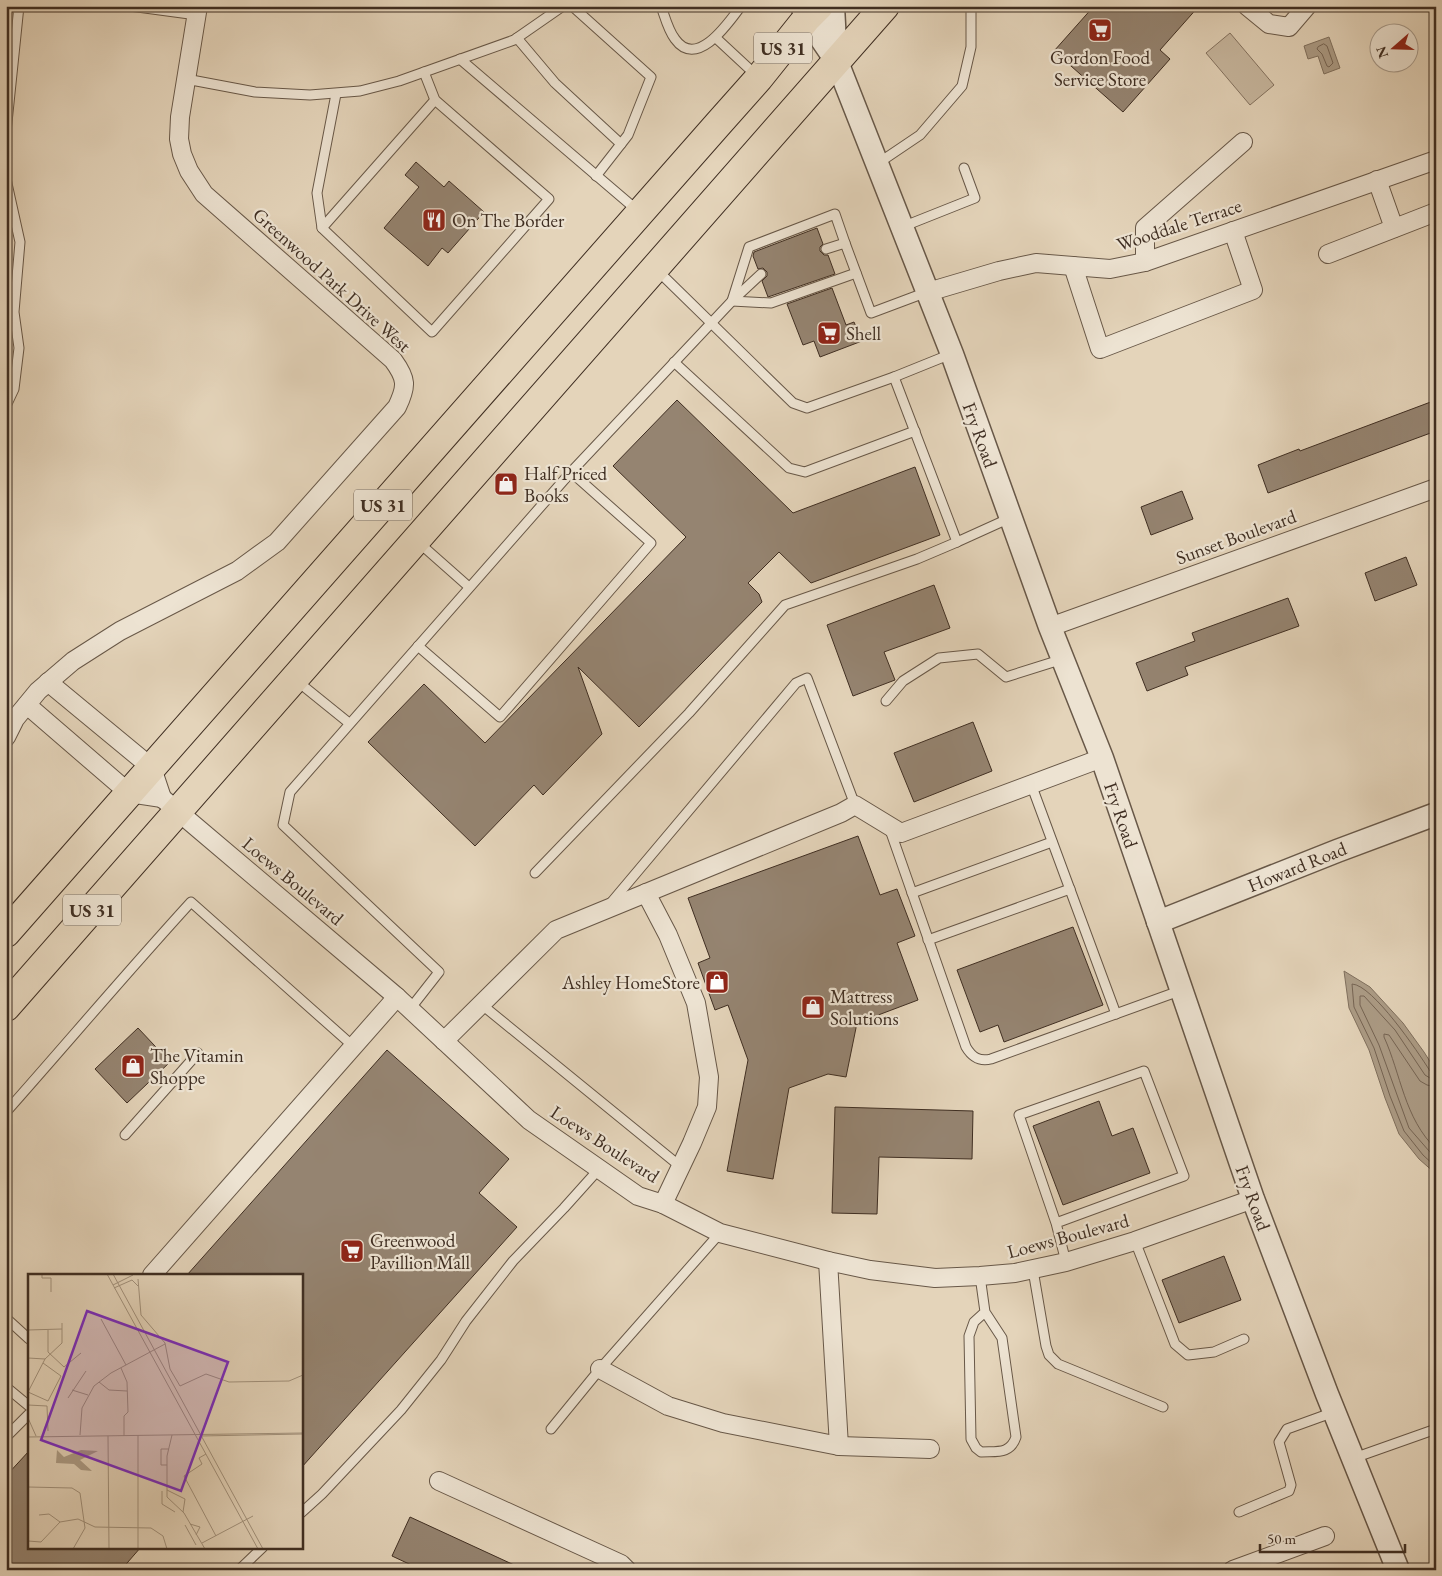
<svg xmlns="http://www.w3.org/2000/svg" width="1442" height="1576" font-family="'EB Garamond',serif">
	<rect width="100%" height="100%" fill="#e4d4ba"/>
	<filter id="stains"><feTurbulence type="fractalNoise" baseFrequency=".004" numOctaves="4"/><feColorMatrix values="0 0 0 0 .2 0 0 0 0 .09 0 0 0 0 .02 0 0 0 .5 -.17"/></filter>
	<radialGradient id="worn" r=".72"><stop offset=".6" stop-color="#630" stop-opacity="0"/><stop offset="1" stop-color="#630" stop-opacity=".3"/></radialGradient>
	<polygon fill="#c8b8a0" stroke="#847361" points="1230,33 1274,85 1250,105 1206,53"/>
	<g fill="#ac9c86" stroke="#80705e">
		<polygon points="1329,37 1340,68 1324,74 1318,56 1308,59 1304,46"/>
		<polygon points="1344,971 1370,987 1403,1023 1424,1052 1436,1071 1436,1174 1419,1159 1399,1134 1385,1098 1369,1050 1349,1008"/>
	</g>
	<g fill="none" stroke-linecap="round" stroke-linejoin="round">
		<g stroke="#766554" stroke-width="1">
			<polygon points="1324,44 1327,46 1333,63 1329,67 1327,66 1322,54 1317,49 1318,47"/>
			<path d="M 1436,1073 L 1430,1071 C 1418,1052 1373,985 1352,984 L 1354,1007 L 1374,1048 L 1390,1096 L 1404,1131 L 1423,1155 L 1436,1167"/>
			<polyline points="1436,1079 1430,1078 1425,1075 1395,1030 1364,996 1360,996 1360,1005 1379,1045 1409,1128 1436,1159"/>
			<path d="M 1436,1087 L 1427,1085 L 1420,1081 L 1389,1035 L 1384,1034 L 1384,1037 C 1401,1074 1404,1118 1436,1149"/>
		</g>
	</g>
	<g fill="#958471" stroke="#3f2e22">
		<polygon points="1094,6 1199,6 1160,50 1170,59 1123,112 1054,51"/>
		<polygon points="416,162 444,187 449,181 484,212 448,253 442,248 428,266 384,228 419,187 405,175"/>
		<polygon points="817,228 823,244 820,247 820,251 824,255 828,255 835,274 768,297 762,281 767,276 767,272 763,268 758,269 753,256 754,252"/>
		<polygon points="832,288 846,325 854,322 862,341 820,357 814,341 803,345 787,304"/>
		<polygon points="677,400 793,513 915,467 940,535 811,583 779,552 748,583 759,594 762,602 639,727 578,667 602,734 543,795 534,785 475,846 368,742 424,684 485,743 686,537 613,466"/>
		<polygon points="1436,400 1436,431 1268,493 1258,465 1299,449 1300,451"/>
		<polygon points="1182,491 1193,519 1151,535 1141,507"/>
		<polygon points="1406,557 1417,585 1375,601 1365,573"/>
		<polygon points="934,585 950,628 884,652 895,680 853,696 827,625"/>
		<polygon points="1288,598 1299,626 1185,667 1188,675 1147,691 1136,663 1195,641 1192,633"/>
		<polygon points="973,722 992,771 914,802 894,753"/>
		<polygon points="858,836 880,895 897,889 915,936 897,943 918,1000 857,1023 846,1077 828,1074 789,1088 773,1179 727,1171 748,1060 728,1005 715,1010 698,963 710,958 688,898"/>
		<polygon points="1073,927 1103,1005 1004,1042 998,1025 980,1032 957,970"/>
		<polygon points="138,1028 170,1062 127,1103 95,1069"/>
		<polygon points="387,1050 509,1159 479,1193 517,1227 301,1468 301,1275 187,1275"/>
		<polygon points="1099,1101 1112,1136 1133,1128 1150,1173 1063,1205 1033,1126"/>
		<polygon points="835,1107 973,1111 972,1159 879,1157 877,1214 832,1213"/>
		<polygon points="1224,1256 1241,1300 1179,1323 1162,1280"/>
		<polygon points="29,1451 29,1547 141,1547 121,1570 6,1570 6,1476"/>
		<polygon points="410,1517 525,1570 422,1570 392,1556"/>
	</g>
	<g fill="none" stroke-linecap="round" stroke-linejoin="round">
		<g stroke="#685848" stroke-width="11">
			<g id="service">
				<polyline points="130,6 197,15"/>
				<polyline points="572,6 651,77 628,135 596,176"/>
				<path d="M 661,6 C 665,17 668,30 675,39 C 697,70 729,22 741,6"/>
				<polyline points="517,38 555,83 621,144"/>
				<polyline points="716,38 758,77"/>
				<polyline points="460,59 638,211"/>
				<polyline points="186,79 255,92 310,95 360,91 399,81 514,40 563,6"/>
				<polyline points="336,94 317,193 322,228 432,332 549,199 435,100 424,72"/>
				<polyline points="6,132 19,6"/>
				<polyline points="877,164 920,135 962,86 971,47 971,6"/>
				<polyline points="6,179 20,242 14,312 19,348 14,389 6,406"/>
				<polyline points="902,227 975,198 964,168"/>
				<polyline points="322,228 435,100"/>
				<polyline points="845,243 835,214 749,247 732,301 771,303 856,273"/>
				<polyline points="826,249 845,243 871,313 927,292"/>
				<polyline points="657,270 793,403 807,408 894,377 951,354"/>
				<polyline points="674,362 789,468 805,472 915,431"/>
				<polyline points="894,377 957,542 1010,518"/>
				<polyline points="417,541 469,587"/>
				<polyline points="418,646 500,717 651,543 571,472"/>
				<polyline points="297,681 349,723"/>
				<polyline points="886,701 903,681 939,658 978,654 1006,677 1063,659"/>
				<polyline points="1031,784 1116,1014"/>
				<path d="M 889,827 L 966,1047 C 972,1057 979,1062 991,1059 L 1182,990"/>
				<polyline points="535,873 689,713 785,605 917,559 957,542"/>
				<polyline points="912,893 1052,842"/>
				<polyline points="610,904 796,683 807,678 855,805"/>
				<polyline points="928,940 1070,889"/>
				<polyline points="481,1004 681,1167"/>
				<polyline points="410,1009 439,972 283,825 290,792 571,472 732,301 761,274"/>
				<path d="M 6,1112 C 68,1042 128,971 191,902 L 353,1046"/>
				<polyline points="125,1135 198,1053"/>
				<polyline points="1056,1223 1184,1176 1144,1071 1019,1115 1056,1223 1066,1262"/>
				<polyline points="1135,1241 1175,1344 1188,1355 1214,1352 1244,1339"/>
				<polyline points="1033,1270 1046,1346 1049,1355 1058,1364 1163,1407"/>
				<path d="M 980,1276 L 985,1312 L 1002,1338 L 1016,1437 C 1010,1455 996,1451 981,1452 L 976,1448 L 971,1439 L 969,1336 L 974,1322 L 985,1312"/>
				<polyline points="6,1318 29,1339"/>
				<polyline points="6,1387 29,1406"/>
				<polyline points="551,1429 600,1369 720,1233"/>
				<polyline points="6,1437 29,1414"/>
				<polyline points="1354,1458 1436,1429"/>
				<polyline points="1239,1512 1289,1491 1291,1485 1279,1442 1287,1429 1334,1412"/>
				<polyline points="301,1513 322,1494 401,1410 441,1360 466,1321 513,1261 564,1208 599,1169"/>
				<polyline points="239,1570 263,1547"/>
			</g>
		</g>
		<g stroke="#685848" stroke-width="20">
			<g id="minor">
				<polyline points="1247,6 1269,24 1289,27 1307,6"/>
				<polyline points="1377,180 1394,228"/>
				<polyline points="1328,254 1436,212"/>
				<polyline points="1145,262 1145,228 1243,142"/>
				<polyline points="1073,266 1100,349 1253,290 1233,231"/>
				<polyline points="928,292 999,271 1036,263 1110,269 1145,262 1436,160"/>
				<polyline points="1050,627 1436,488"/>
				<polyline points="48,682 152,768 162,798"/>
				<polyline points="27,705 129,793 162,798"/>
				<path d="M 6,737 L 15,719 L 38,691 L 73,661 L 120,631 L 237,571 L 277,542 L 397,407 C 407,386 407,379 393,360 L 204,194 L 189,171 L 182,154 L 179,139 L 180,117 L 198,6"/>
				<polyline points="162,798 397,997 529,1120 638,1196 663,1204 720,1233 828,1261 870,1270 935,1278 980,1276 1015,1273 1066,1262 1135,1241 1253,1199"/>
				<polyline points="646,893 668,935 696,1003 709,1077 707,1107 692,1143 663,1204"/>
				<polyline points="444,1041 556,930 841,813 855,805 901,833 1102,758"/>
				<polyline points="828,1261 839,1446"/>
				<polyline points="152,1275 397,997"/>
				<polyline points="600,1369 668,1406 723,1423 839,1446 930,1449"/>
				<polyline points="439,1481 621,1564 627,1570"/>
				<polyline points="1233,1570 1325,1536"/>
			</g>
		</g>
		<g stroke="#685848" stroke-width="25">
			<g id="tertiary">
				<polyline points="802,6 807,18 837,62 952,354 1050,627 1102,758 1253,1199 1327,1394 1398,1570"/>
				<polyline points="833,6 836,61"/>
				<polyline points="1158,922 1337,851 1436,814"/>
			</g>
		</g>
		<g stroke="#3f2e22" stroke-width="30">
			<g id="primary">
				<polyline points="6,933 719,123 759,78 807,18 819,6"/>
				<polyline points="6,1007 885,6"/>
			</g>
		</g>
		<use href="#service" stroke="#ede3d2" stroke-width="9"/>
		<use href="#minor" stroke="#ede3d2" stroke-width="18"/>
		<use href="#tertiary" stroke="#ede3d2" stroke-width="22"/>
		<use href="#primary" stroke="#e4d4ba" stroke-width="28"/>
	</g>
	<defs>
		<g id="supermarket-square" transform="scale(1.25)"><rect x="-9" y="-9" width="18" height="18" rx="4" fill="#8f2418" stroke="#ede3d2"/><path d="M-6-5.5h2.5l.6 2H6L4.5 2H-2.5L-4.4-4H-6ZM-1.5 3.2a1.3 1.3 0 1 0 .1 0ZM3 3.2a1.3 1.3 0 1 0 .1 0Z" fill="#fff"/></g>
		<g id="restaurant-square" transform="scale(1.25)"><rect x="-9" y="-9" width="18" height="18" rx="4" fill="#8f2418" stroke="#ede3d2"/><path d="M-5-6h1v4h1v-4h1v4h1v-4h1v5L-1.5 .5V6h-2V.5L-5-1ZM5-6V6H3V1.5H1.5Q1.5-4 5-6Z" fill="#fff"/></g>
		<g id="shop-square" transform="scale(1.25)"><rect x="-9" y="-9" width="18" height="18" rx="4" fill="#8f2418" stroke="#ede3d2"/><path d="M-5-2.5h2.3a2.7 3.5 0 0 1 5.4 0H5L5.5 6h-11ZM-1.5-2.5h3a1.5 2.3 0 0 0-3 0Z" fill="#fff"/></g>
	</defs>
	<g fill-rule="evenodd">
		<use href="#supermarket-square" x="1100" y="30"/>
		<use href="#restaurant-square" x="434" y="220"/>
		<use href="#supermarket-square" x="829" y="333"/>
		<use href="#shop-square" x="506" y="484"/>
		<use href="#shop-square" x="717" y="982"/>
		<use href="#shop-square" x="813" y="1007"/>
		<use href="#shop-square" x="133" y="1066"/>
		<use href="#supermarket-square" x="352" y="1251"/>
	</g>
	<g text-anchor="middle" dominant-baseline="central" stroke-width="4.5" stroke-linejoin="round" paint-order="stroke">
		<g fill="#ede3d2" stroke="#736457" stroke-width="1">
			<rect x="754" y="32.5" width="58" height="31" rx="4"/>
			<rect x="354" y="489.5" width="58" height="31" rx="4"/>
			<rect x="63" y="894.5" width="58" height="31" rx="4"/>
		</g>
		<g font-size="18" font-weight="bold" fill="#3f2e22">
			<text x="783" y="48">US 31</text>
			<text x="383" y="505">US 31</text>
			<text x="92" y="910">US 31</text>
		</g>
		<g font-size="19" fill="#3f2e22" stroke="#ede3d2" text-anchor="start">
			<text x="1100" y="57" text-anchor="middle">Gordon Food<tspan x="1100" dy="22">Service Store</tspan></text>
			<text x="452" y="220">On The Border</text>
			<text x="846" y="333">Shell</text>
			<text x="524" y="473">Half Priced<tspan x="524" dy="22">Books</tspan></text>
			<text x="700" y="982" text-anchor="end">Ashley HomeStore</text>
			<text x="830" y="996">Mattress<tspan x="830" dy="22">Solutions</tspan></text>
			<text x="150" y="1055">The Vitamin<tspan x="150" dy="22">Shoppe</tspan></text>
			<text x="370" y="1240">Greenwood<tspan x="370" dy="22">Pavillion Mall</tspan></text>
		</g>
		<g font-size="19" fill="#3f2e22" stroke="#ede3d2">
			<text transform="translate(1179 225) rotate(-18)">Wooddale Terrace</text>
			<text transform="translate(332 280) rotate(42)">Greenwood Park Drive West</text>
			<text transform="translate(980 435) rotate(70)">Fry Road</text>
			<text transform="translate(1236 537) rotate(-20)">Sunset Boulevard</text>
			<text transform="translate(1121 815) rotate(71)">Fry Road</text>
			<text transform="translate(1297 867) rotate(-22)">Howard Road</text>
			<text transform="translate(293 881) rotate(40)">Loews Boulevard</text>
			<text transform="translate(605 1144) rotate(33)">Loews Boulevard</text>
			<text transform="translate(1253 1198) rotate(70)">Fry Road</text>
			<text transform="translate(1068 1236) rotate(-15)">Loews Boulevard</text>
		</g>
	</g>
	<g transform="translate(28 1274)">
		<rect width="275" height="275" fill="#e4d4ba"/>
		<path d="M 29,176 L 36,183 L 53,176 L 70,177 L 52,186 L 64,197 L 53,196 L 46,190 L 28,189 Z" fill="#ac9c86"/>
		<path fill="none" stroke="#a2927d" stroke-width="1" d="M 14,0 L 14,4 L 23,4 L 23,18M 79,0 L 230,275M 85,0 L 235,275M 110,5 L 113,41 L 137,69 L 142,95 L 152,112 L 178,100 L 201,108 L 261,107 L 275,101M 85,11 L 105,1M 86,14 L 104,6 L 110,12M 73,45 L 98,91M 0,56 L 34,55M 20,56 L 20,78 L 36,93 L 53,79M 0,84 L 17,85M 93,94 L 99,108 L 100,138 L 96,142 L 96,162M 71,108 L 81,116 L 99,117M 44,116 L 60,121M 0,118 L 17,85 L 34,69 L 34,49M 0,118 L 20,127 L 33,102 L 15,89M 40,124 L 58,97M 0,131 L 19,132 L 20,157M 0,144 L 8,162M 52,161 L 54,134 L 66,112 L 83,99 L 137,70M 144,161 L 139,182 L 139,223 L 156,239 L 177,275M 80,162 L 81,275M 172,162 L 275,160M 0,163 L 275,159M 178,180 L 171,184 L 174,190 L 156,202 L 188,262M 139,191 L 133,191 L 133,175 L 141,175M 0,213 L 44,214 L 52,219 L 57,254 L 45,275M 139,216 L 157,225 L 155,238M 134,217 L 134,230 L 147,238M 11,241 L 21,240 L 32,248M 162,250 L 172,253 L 168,261M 157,251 L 168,271M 0,267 L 13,268 L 32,248 L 50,245 L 67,253 L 123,254 L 135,262 L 139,275M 174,269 L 225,242M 110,275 L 110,161"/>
		<path fill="#7b2cbf" fill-opacity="0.15" stroke="#7b2cbf" stroke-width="2.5" d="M 59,37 L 200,88 L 153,217 L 13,166 Z"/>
		<rect width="275" height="275" fill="none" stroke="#3f2e22" stroke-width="2.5"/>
	</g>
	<rect width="1442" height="1576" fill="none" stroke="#e4d4ba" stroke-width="25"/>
	<rect x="8" y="8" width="1427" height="1561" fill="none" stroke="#3f2e22" stroke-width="2.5"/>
	<rect x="12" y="12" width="1417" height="1551" fill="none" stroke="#3f2e22"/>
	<g transform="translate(1394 48) rotate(250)"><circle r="24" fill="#ede3d2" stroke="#a79b8c"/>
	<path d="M0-4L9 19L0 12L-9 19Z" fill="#8f2418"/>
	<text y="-8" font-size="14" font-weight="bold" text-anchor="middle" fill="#3f2e22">N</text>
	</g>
	<path d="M1260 1544v8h145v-8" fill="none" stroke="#3f2e22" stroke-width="2.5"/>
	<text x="1267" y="1544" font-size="15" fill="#3f2e22" stroke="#ede3d2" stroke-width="4" paint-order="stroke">50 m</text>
	<rect width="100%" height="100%" filter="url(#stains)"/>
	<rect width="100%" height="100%" fill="url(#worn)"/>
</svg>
